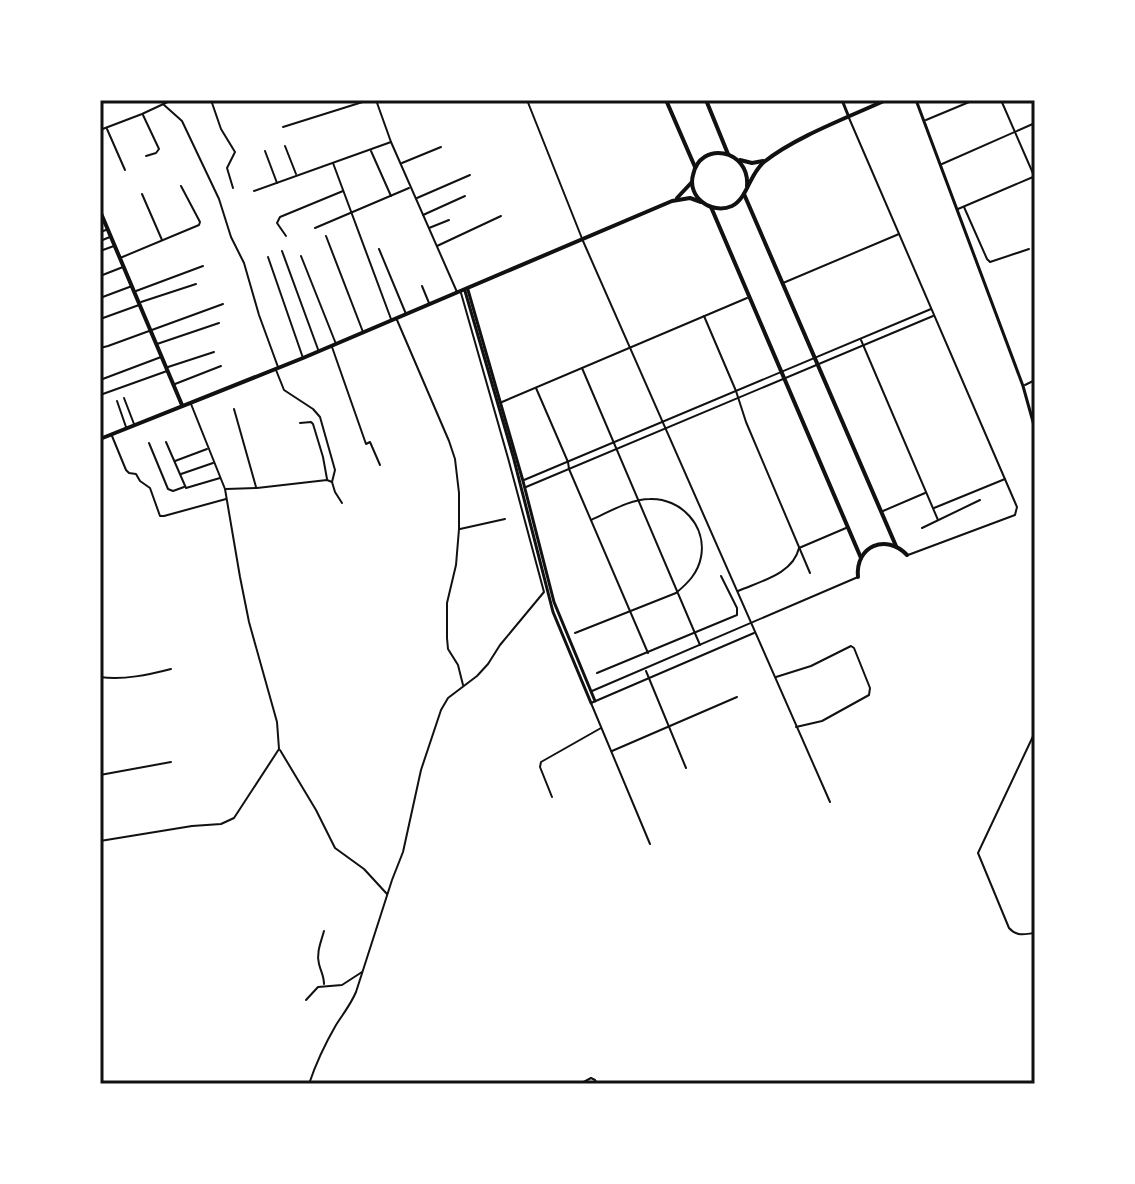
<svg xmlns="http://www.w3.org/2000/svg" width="1135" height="1184" font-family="Rubik,sans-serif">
	<rect width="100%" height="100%" fill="#fff"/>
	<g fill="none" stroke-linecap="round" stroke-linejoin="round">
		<g stroke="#111" stroke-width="2">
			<polyline points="211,100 221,129 235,152 227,168 233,188"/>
			<polyline points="376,100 391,142 457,292"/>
			<polyline points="527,100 583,241 830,802"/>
			<polyline points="1001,100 1035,178"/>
			<polyline points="163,104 182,121 219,199 231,237 244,263 259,315 278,367"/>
			<polyline points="143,115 159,149 156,153 146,156"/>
			<polyline points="849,118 1017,507 1015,515 908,555"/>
			<polyline points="926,120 974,100"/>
			<polyline points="283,127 369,100"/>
			<polyline points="107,129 125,170"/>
			<polyline points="100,130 142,114 172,100"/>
			<polyline points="285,146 296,174"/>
			<polyline points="265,151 277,183"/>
			<polyline points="371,151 391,196"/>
			<polyline points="333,163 391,319"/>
			<polyline points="402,163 441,147"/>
			<polyline points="942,164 1035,123"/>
			<polyline points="254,191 391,142"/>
			<polyline points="142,194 162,240"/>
			<polyline points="417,198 470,175"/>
			<polyline points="964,207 987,259 990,262 1029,249"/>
			<polyline points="958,209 1033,177"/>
			<polyline points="423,215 465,196"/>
			<polyline points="315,228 409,188"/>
			<polyline points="429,228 449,220"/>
			<polyline points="100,232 106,230"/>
			<polyline points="286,236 277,223 280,217 343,191"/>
			<polyline points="326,236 363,332"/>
			<polyline points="100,241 110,237"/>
			<polyline points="437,246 501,216"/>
			<polyline points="379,249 406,314"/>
			<polyline points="100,251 114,246"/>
			<polyline points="282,251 319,352"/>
			<polyline points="301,256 336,344"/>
			<polyline points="268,257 303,358"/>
			<polyline points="120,258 199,225 200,222 181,186"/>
			<polyline points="100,276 123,267"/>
			<polyline points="783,283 899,234"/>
			<polyline points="422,286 429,303"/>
			<polyline points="136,291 203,266"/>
			<polyline points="100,298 132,286"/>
			<polyline points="141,302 196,284"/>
			<polyline points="704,316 736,391 746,422 810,573"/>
			<polyline points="103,318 139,305"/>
			<polyline points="397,320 449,441 455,459 459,493 459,529 456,565 447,603 447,638 448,649 458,665 463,685"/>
			<polyline points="861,340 938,520"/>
			<polyline points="157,344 219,323"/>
			<polyline points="332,347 366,444 370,442 380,465"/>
			<polyline points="100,348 108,346 223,304"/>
			<polyline points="168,367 214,352"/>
			<polyline points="582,368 700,645"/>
			<polyline points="276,370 284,390 313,409 320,417 335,470 332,482"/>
			<polyline points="100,380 161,357"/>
			<polyline points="175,384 221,366"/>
			<polyline points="1025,385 1035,380"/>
			<polyline points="536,388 568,462 569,469 648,653"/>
			<polyline points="100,395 167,371"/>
			<polyline points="124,398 134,424"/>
			<polyline points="117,401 126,427"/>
			<polyline points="502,402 747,298"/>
			<polyline points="234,409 256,487"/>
			<polyline points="300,423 311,422 313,424 323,457 327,479"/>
			<polyline points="112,436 126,470 129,473 136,474 140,481 150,488 160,516 164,516 226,499"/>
			<polyline points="166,442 186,488 220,478"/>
			<polyline points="149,443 168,489 173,491 184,487"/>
			<polyline points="175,461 207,449"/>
			<polyline points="181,474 213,463"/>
			<polyline points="524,480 931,309"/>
			<polyline points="526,487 933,316"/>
			<polyline points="226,489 257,488 327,480 332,482 335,492 342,503"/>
			<polyline points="934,508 1005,479"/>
			<polyline points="883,511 925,493"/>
			<polyline points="922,528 980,500"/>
			<polyline points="460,529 505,519"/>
			<path d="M 738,591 C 761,581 793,574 799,548 L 846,528"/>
			<path d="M 575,633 L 676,593 C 688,583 698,573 701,557 C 707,526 681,498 650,499 C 630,499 609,512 591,520"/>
			<polyline points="646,671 686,768"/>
			<polyline points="597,673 737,615 737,608 721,576"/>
			<path d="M 100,677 C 124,680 148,675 171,669"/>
			<polyline points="776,677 811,666 851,646 854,648 870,688 869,695 822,721 796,727"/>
			<polyline points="592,691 858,577"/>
			<path d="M 1035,732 L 978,853 L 1009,928 C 1017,937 1024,934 1035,933"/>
			<polyline points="280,750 316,810 335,848 364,869 387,894"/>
			<polyline points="612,751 737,697"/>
			<polyline points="100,775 171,762"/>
			<polyline points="552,797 540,767 541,762 601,728"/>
			<polyline points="100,841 192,826 221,824 234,818 279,749 277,722 249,622 240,577 225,489 191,404"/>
			<polyline points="650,844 591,703 754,633"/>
			<path d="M 324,931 C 321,942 316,953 319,964 C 321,972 324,976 324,984"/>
			<polyline points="306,1000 318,987 342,985 362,972"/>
			<path d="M 309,1084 C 316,1063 325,1044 336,1025 C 343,1014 351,1004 356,992 L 392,880 L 403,852 L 421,770 L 441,710 L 448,698 L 477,676 L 488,664 L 500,645 L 544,592 L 508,458 L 461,293"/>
			<polyline points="580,1084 591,1078 595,1080 597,1084"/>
		</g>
		<g stroke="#111" stroke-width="3">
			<polyline points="842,100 848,115"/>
			<polyline points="916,100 1023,386 1035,429"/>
			<polyline points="468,290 523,481 554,602 595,701"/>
			<polyline points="465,291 513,456 553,612 591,703"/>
		</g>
		<g stroke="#111" stroke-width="4">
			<polyline points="666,100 695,167"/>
			<polyline points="706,100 728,154"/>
			<polyline points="744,194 896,546"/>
			<polyline points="711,207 861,558"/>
			<polyline points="100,211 182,405"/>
			<path d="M 858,577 C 855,546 886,533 907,555"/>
		</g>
		<g stroke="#111" stroke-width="4">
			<polyline points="740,160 752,163 763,161"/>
			<path d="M 747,186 C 750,149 700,140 693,175 C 687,197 711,215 732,206 C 748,198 749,174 764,162 C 795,137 849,117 886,100"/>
			<polyline points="677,198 692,182"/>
			<polyline points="100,439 303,358 672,201 690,198 701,202"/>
		</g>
	</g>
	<rect width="1135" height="1184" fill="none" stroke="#ffffff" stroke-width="204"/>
	<rect x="102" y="102" width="931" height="980" fill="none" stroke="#111" stroke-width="3"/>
</svg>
